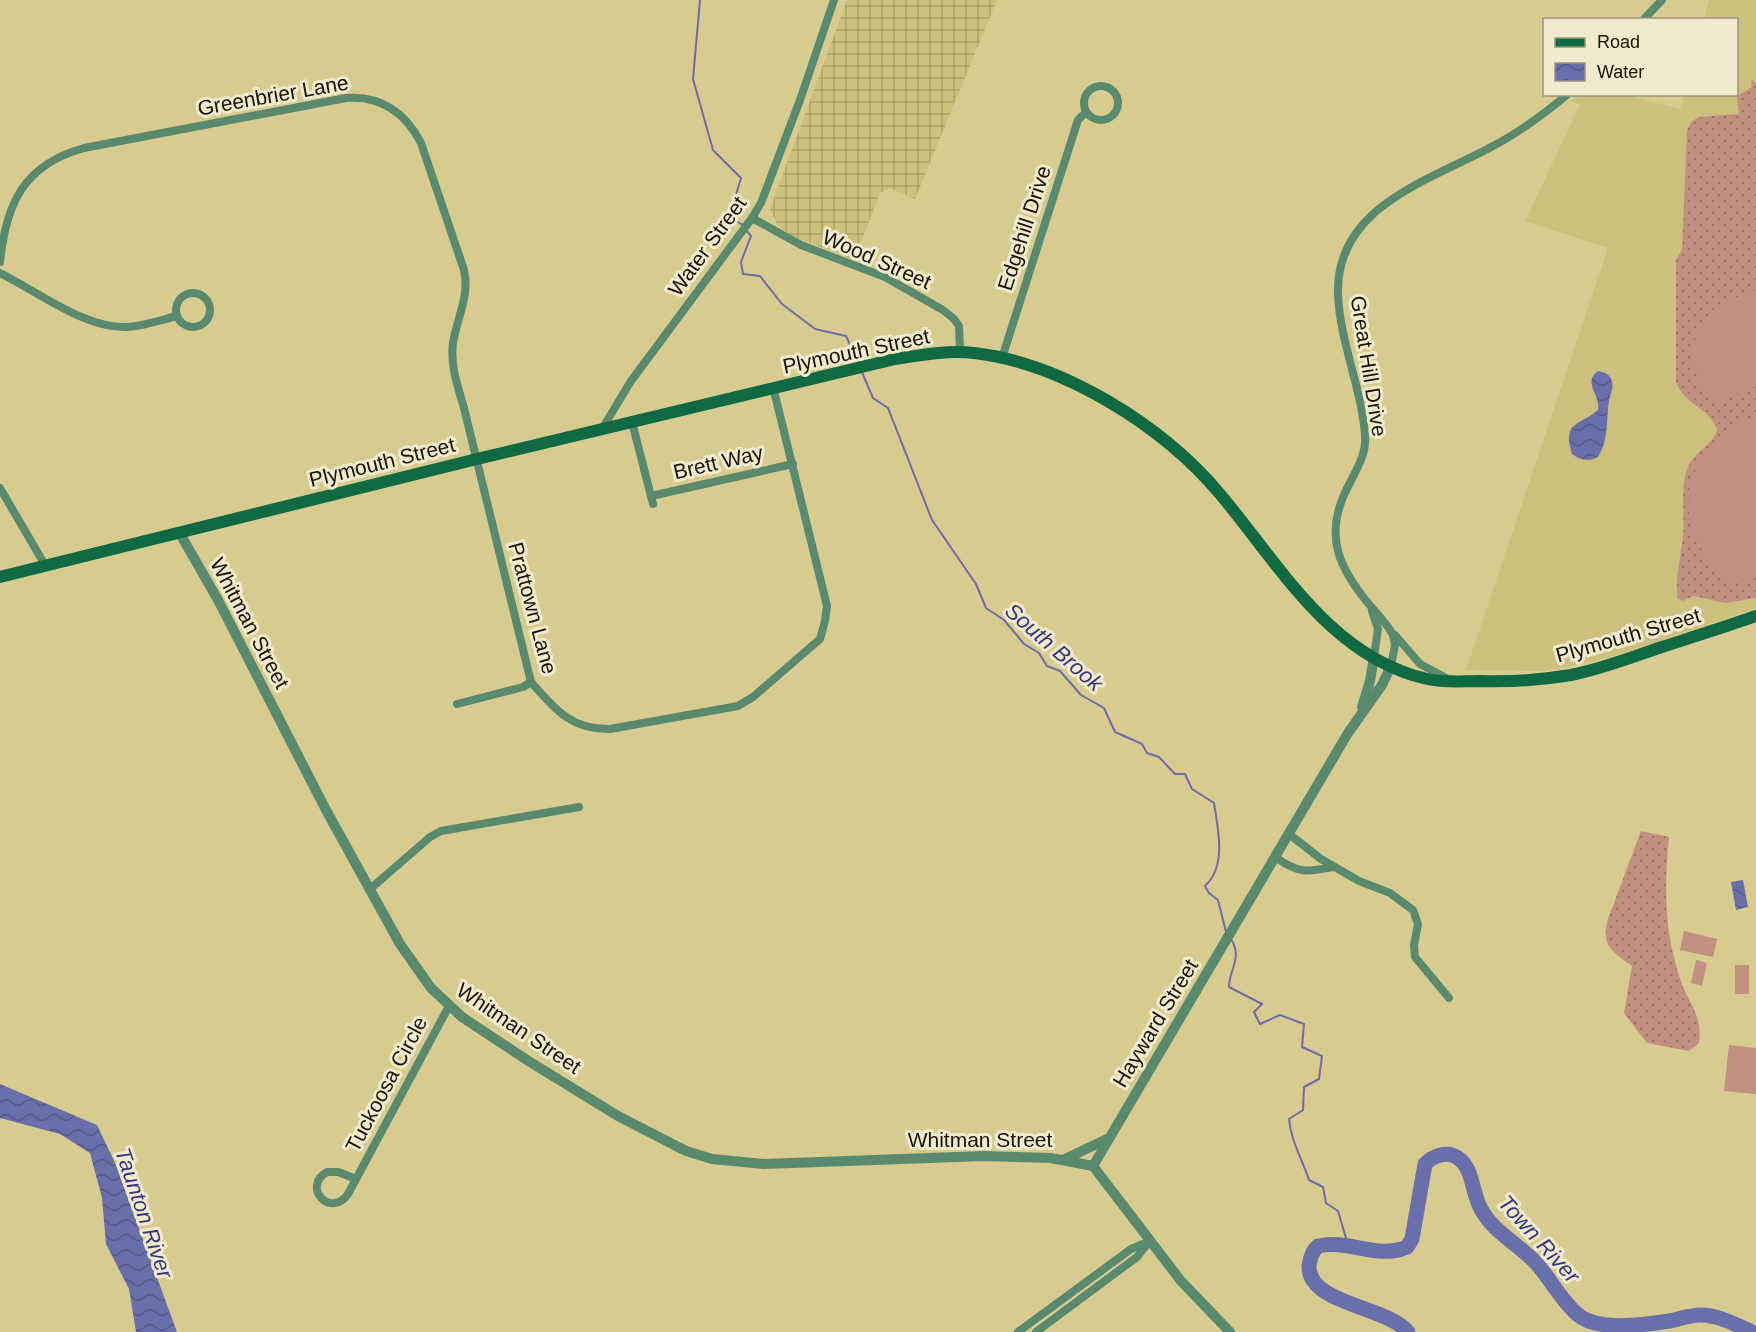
<svg xmlns="http://www.w3.org/2000/svg" width="1756" height="1332" font-family="Helvetica,sans-serif">
	<defs>
		<pattern id="industrial-grid" width="8" height="8" patternUnits="userSpaceOnUse" patternTransform="scale(1.5)"><rect width="8" height="8" fill="#cdbf7d"/><path d="M0 4h8M4 0v8" fill="none" stroke="#afa36a"/></pattern>
		<pattern id="grass-dots" width="8" height="8" patternUnits="userSpaceOnUse" patternTransform="scale(1.5)"><rect width="8" height="8" fill="#c29080"/><path d="M2 2h.1M6 6h.1" fill="none" stroke="#9d7466" stroke-width="1.8" stroke-linecap="round"/></pattern>
		<pattern id="water-waves" width="16" height="10" patternUnits="userSpaceOnUse" patternTransform="scale(1.5)"><rect width="16" height="10" fill="#696faa"/><path d="M0 5q4-4 8 0t8 0" fill="none" stroke="#555a88"/></pattern>
	</defs>
	<rect width="100%" height="100%" fill="#d7cb90"/>
	<polygon fill="#cdbf7d" points="1709,0 1756,0 1756,608 1618,655 1577,665 1544,671 1466,670 1608,248 1525,221 1580,105 1571,101 1577,95 1626,95 1680,109 1684,95 1736,94 1736,20 1704,19"/>
	<polygon fill="url(#industrial-grid)" points="847,0 997,0 915,199 890,188 880,193 854,260 792,236 778,226 770,209"/>
	<g fill="url(#grass-dots)">
		<path d="M 1751,79 L 1756,83 L 1756,598 L 1725,603 L 1694,596 L 1683,601 L 1678,599 C 1674,578 1682,555 1683,534 C 1685,512 1679,486 1689,465 C 1695,452 1715,443 1717,429 C 1707,405 1686,407 1676,382 L 1676,260 L 1682,250 L 1687,130 L 1692,121 L 1699,117 L 1739,114 L 1737,96 L 1752,87 Z"/>
		<path d="M 1641,831 L 1669,837 C 1665,877 1664,922 1675,961 C 1677,970 1680,979 1683,987 C 1693,1009 1702,1018 1699,1043 L 1689,1051 L 1647,1043 L 1624,1013 L 1632,966 C 1613,952 1600,946 1608,919 Z"/>
	</g>
	<g fill="#c29080">
		<path d="M 1756,290 L 1756,387 L 1716,401 C 1684,375 1686,325 1722,303 C 1732,296 1746,297 1756,290 Z"/>
		<path d="M 1756,416 L 1756,576 L 1727,584 C 1720,571 1707,561 1700,547 C 1671,490 1700,438 1756,416 Z"/>
		<polygon points="1684,931 1717,939 1713,957 1680,950"/>
		<polygon points="1696,960 1707,963 1702,986 1691,983"/>
		<rect x="1735" y="965" width="14" height="29"/>
		<polygon points="1729,1045 1756,1048 1756,1094 1724,1091"/>
	</g>
	<g fill="url(#water-waves)">
		<path d="M 1598,371 C 1605,372 1611,375 1612,382 C 1614,388 1610,394 1609,401 C 1606,420 1609,440 1598,457 C 1588,462 1580,460 1572,454 C 1562,421 1579,426 1598,410 C 1601,395 1582,382 1598,371 Z"/>
		<polygon points="1743,880 1748,907 1736,910 1731,882"/>
		<polygon points="0,1084 97,1125 115,1163 177,1332 136,1332 129,1289 106,1244 102,1198 90,1153 60,1134 0,1118"/>
	</g>
	<g fill="none" stroke-linecap="round" stroke-linejoin="round">
		<g stroke="#696faa" stroke-width="2">
			<polyline points="700,0 693,79 713,150 741,178 732,208 736,221 743,225"/>
			<polyline points="746,230 751,236 741,262 743,274 760,276 782,304 815,329 846,336 858,362"/>
			<path d="M 861,370 L 873,398 L 888,408 L 932,520 L 976,584 L 986,608 L 1004,620 L 1024,644 L 1039,653 L 1047,666 L 1060,671 L 1081,695 L 1104,708 L 1115,732 L 1142,744 L 1147,753 L 1159,757 L 1175,774 L 1185,774 L 1192,789 L 1214,803 C 1218,829 1227,866 1205,886 L 1209,893 L 1218,900 L 1226,932"/>
			<path d="M 1231,939 C 1243,958 1229,969 1229,987 L 1262,1004 L 1254,1012 L 1260,1024 L 1280,1015 L 1304,1024 L 1302,1047 L 1322,1056 L 1319,1079 L 1304,1087 L 1303,1110 L 1289,1119 C 1291,1141 1302,1159 1309,1180 L 1323,1187 L 1326,1203 L 1338,1211 L 1346,1238 L 1344,1245"/>
		</g>
		<path stroke="#696faa" stroke-width="15" d="M 1408,1332 C 1386,1306 1308,1304 1309,1266 C 1310,1258 1312,1251 1318,1246 C 1349,1239 1377,1260 1407,1247 L 1412,1239 L 1425,1164 C 1433,1156 1447,1150 1458,1158 C 1473,1168 1472,1192 1480,1207 C 1492,1232 1519,1244 1537,1264 C 1551,1280 1561,1300 1577,1314 C 1597,1332 1644,1325 1669,1321 C 1680,1319 1689,1315 1701,1315 C 1719,1315 1736,1325 1752,1332"/>
		<g stroke="#598a6e" stroke-width="8">
			<polyline points="1643,20 1662,0"/>
			<circle cx="1101" cy="103" r="17"/>
			<polyline points="752,218 801,245 885,277 943,310 954,319 959,326 960,352"/>
			<path d="M 0,262 C 6,204 23,165 84,148 L 346,98 C 380,95 406,113 421,143 L 464,270 C 470,297 457,317 453,343 C 450,366 458,387 464,408 L 531,682 C 555,709 571,730 610,729 L 738,706 L 753,697 L 820,639 L 825,621 L 827,606 L 773,387"/>
			<path d="M 0,273 C 37,291 85,329 127,327 C 144,326 161,320 177,316"/>
			<circle cx="193" cy="310" r="17"/>
			<polyline points="1002,358 1078,120 1086,112"/>
			<polyline points="632,422 653,504"/>
			<polyline points="602,429 631,381 752,218 761,203 800,100 834,0"/>
			<polyline points="0,488 45,565"/>
			<polyline points="651,496 793,464"/>
			<polyline points="1372,611 1378,629 1374,657"/>
			<polyline points="1395,635 1420,664 1446,678"/>
			<path d="M 1391,666 L 1395,645 L 1393,635 C 1387,623 1377,614 1368,603 C 1340,569 1325,538 1344,495 C 1352,476 1367,457 1365,436 C 1362,389 1339,339 1338,293 C 1336,206 1431,180 1493,146 C 1520,132 1544,114 1568,94"/>
			<polyline points="457,704 523,687 531,682"/>
			<polyline points="1289,834 1321,859 1359,881 1390,893 1413,910 1418,924 1414,945 1415,957 1449,998"/>
			<path d="M 1275,857 C 1299,874 1307,872 1334,867"/>
			<polyline points="369,890 430,837 441,831 579,807"/>
			<path d="M 356,1179 L 338,1172 L 327,1172 C 301,1187 331,1219 348,1194 L 449,1006"/>
			<polyline points="1018,1332 1131,1249 1150,1241"/>
			<polyline points="1036,1332 1137,1257 1148,1243"/>
		</g>
		<g stroke="#598a6e" stroke-width="10">
			<polyline points="179,532 218,600 326,810 400,944 431,988 462,1017 530,1062 618,1116 686,1151 712,1159 764,1164 984,1156 1051,1158 1093,1166"/>
			<polyline points="1362,707 1370,681 1374,657"/>
			<polyline points="1065,1159 1107,1139"/>
			<polyline points="1230,1332 1181,1281 1093,1166 1348,733 1382,685 1391,666"/>
		</g>
		<path stroke="#0f6942" stroke-width="12" d="M 0,577 L 477,459 L 895,359 C 921,355 948,350 974,353 C 1063,363 1163,426 1220,494 C 1279,564 1330,657 1427,679 C 1445,683 1463,681 1482,681 C 1512,682 1541,680 1571,675 C 1602,669 1632,657 1662,647 C 1693,637 1725,627 1756,616"/>
	</g>
	<g text-anchor="middle" dominant-baseline="central" stroke-width="6" stroke-linejoin="round" paint-order="stroke">
		<g font-size="21" fill="#181300" stroke="#f1ebce">
			<text transform="translate(273 95) rotate(-10)">Greenbrier Lane</text>
			<text transform="translate(1024 228) rotate(-72)">Edgehill Drive</text>
			<text transform="translate(707 246) rotate(-54)">Water Street</text>
			<text transform="translate(877 259) rotate(24)">Wood Street</text>
			<text transform="translate(856 351) rotate(-12)">Plymouth Street</text>
			<text transform="translate(1369 366) rotate(81)">Great Hill Drive</text>
			<text transform="translate(382 462) rotate(-14)">Plymouth Street</text>
			<text transform="translate(718 462) rotate(-13)">Brett Way</text>
			<text transform="translate(533 608) rotate(75)">Prattown Lane</text>
			<text transform="translate(250 623) rotate(62)">Whitman Street</text>
			<text transform="translate(1628 635) rotate(-16)">Plymouth Street</text>
			<text transform="translate(1155 1023) rotate(-59)">Hayward Street</text>
			<text transform="translate(519 1028) rotate(34)">Whitman Street</text>
			<text transform="translate(386 1084) rotate(-62)">Tuckoosa Circle</text>
			<text x="980" y="1139">Whitman Street</text>
		</g>
		<g font-size="22" font-style="italic" fill="#363780" stroke="#f1ebce">
			<text transform="translate(1054 647) rotate(41)">South Brook</text>
			<text transform="translate(144 1213) rotate(71)">Taunton River</text>
			<text transform="translate(1539 1239) rotate(48)">Town River</text>
		</g>
	</g>
	<rect x="1543" y="18" width="195" height="78" fill="#f1ebce" stroke="#9a957c" stroke-width="1.5"/>
	<rect x="1555" y="38" width="30" height="9" fill="#0f6942" stroke="#9a957c" stroke-width="1.5"/>
	<text x="1597" y="48" font-size="18" fill="#181300">Road</text>
	<rect x="1555" y="63" width="30" height="18" fill="url(#water-waves)" stroke="#9a957c" stroke-width="1.5"/>
	<text x="1597" y="78" font-size="18" fill="#181300">Water</text>
</svg>
